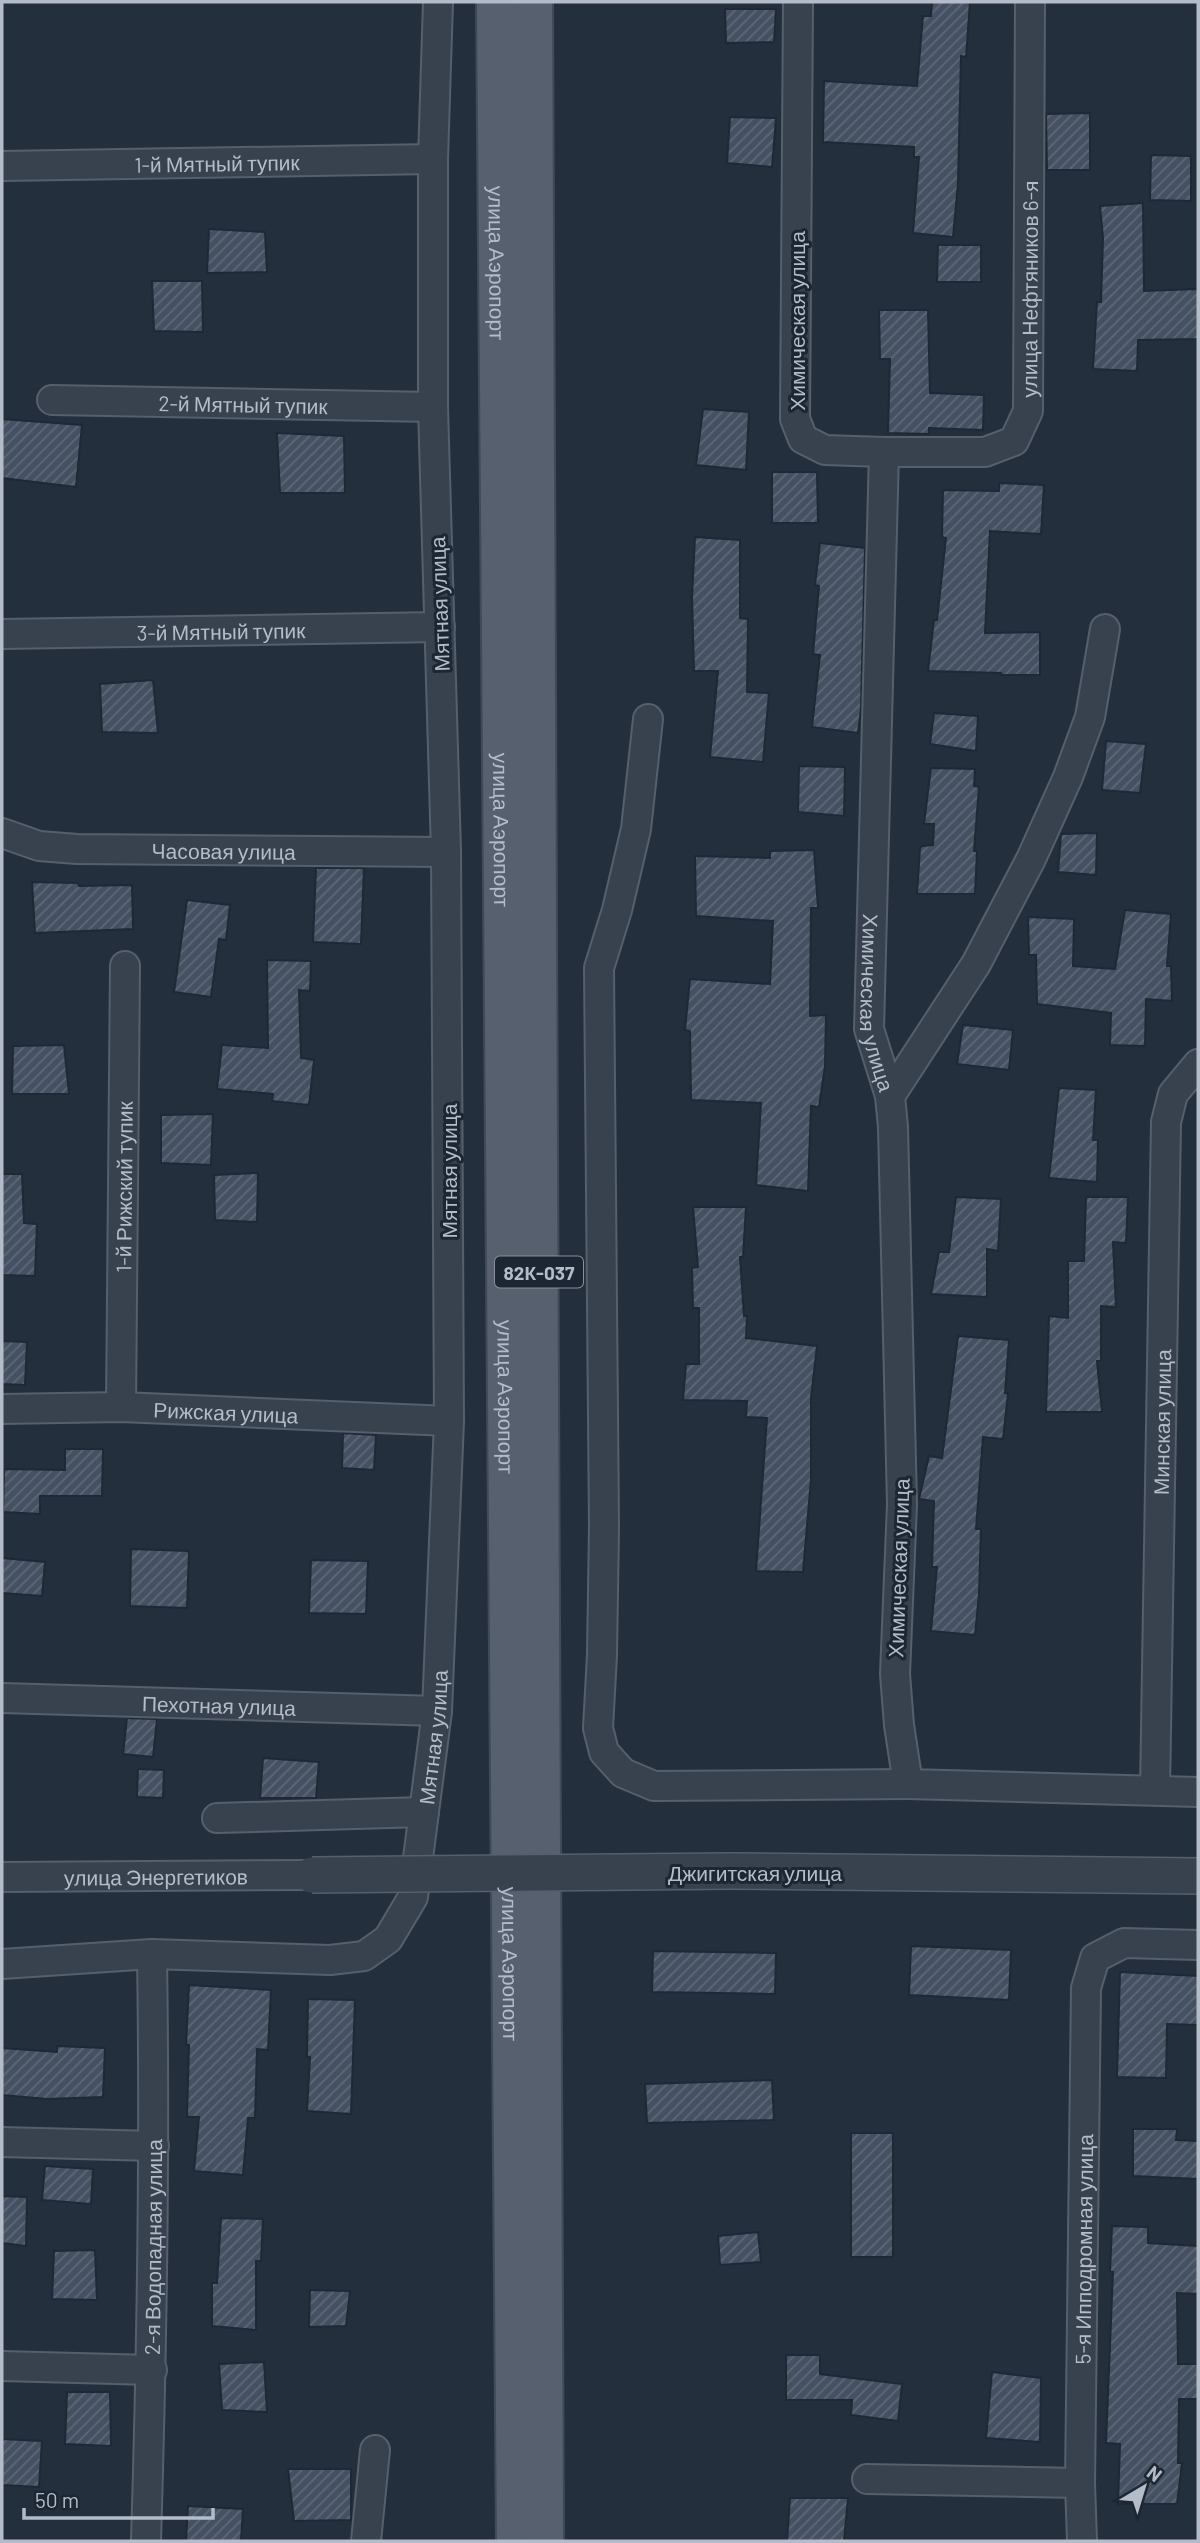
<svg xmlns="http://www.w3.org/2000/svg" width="1200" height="2543" font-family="Barlow,sans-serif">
	<defs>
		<pattern id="building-hatch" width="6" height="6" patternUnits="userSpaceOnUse" patternTransform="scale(1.75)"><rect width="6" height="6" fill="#455162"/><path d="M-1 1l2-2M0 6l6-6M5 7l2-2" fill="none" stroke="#5d6877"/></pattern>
	</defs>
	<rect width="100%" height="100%" fill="#242f3e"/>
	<g fill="url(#building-hatch)" stroke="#1f2835" stroke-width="2">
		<polygon points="932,2 970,2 966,57 961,56 958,183 953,237 913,233 919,157 914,157 914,147 823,142 824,81 917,86 923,16 931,16"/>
		<polygon points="725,9 776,9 774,42 726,43"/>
		<polygon points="1090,113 1090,170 1047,170 1046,114"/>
		<polygon points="730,117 776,118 772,167 727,163"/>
		<polygon points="1151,155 1191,156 1191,201 1150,200"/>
		<polygon points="1143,203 1144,291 1198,289 1198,339 1138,340 1137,371 1093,369 1097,302 1101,302 1103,238 1100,206"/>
		<polygon points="209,229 265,232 267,272 207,273"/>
		<polygon points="938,245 981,245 981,282 937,282"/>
		<polygon points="152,281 202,281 203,332 154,331"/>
		<polygon points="879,310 928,310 930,393 984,395 983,430 929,428 929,434 888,433 890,359 880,359"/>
		<polygon points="703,409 749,412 746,470 696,465"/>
		<polygon points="2,419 82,425 76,487 2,478"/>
		<polygon points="277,433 344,436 345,493 280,493"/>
		<polygon points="772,472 817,472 818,523 772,523"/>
		<polygon points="999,483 1044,485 1041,534 990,531 985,633 1040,632 1040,675 1001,675 1001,673 928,671 934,620 937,620 946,538 942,537 943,490 999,491"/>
		<polygon points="695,537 740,540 740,618 748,619 747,692 769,693 763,762 710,757 718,671 694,671 692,597"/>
		<polygon points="820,543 865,548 861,709 858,733 812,727 820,655 813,654 819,586 815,585"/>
		<polygon points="153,680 158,733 102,732 100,684"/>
		<polygon points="934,713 978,716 976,751 930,744"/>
		<polygon points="1106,741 1146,744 1140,793 1102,790"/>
		<polygon points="799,766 845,767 844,816 798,812"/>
		<polygon points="931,768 975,769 974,786 979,787 974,851 977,851 975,894 917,894 920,848 922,846 933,845 934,824 924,824"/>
		<polygon points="1097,833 1096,875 1058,872 1061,834"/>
		<polygon points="814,850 818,908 811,908 810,1016 826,1015 825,1066 819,1107 811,1106 808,1191 756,1185 761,1103 691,1100 690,1031 685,1030 690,979 770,984 773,921 696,916 695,856 770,858 770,851"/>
		<polygon points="316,868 364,868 361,944 313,942"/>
		<polygon points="32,882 78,883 79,886 132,885 133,929 35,933"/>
		<polygon points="187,900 230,905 226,940 219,939 211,997 174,992"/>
		<polygon points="1125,910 1171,914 1167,966 1171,966 1172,1001 1146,999 1145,1046 1110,1045 1111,1013 1037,1004 1036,955 1029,955 1028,917 1074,919 1073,966 1115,969"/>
		<polygon points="267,960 311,961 310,991 299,990 301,1058 314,1060 309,1105 272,1101 273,1094 217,1089 222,1045 268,1048"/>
		<polygon points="963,1025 1013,1030 1009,1070 957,1064"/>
		<polygon points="64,1045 69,1094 12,1094 13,1046"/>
		<polygon points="1059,1088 1096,1090 1093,1140 1098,1140 1097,1182 1049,1178"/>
		<polygon points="213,1114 211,1165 161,1163 161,1115"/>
		<polygon points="258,1173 257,1222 215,1220 214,1175"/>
		<polygon points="2,1174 22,1174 24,1223 37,1224 35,1276 2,1275"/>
		<polygon points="956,1197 1001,1199 998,1251 987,1249 987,1297 931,1294 939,1252 949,1252"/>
		<polygon points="1086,1197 1128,1197 1126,1243 1113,1242 1116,1307 1101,1306 1101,1361 1097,1361 1102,1412 1046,1412 1049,1316 1068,1318 1068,1261 1084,1261"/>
		<polygon points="693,1207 746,1207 743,1257 740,1257 744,1316 747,1316 746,1338 817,1346 811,1398 811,1480 803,1572 756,1571 767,1418 746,1417 747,1401 683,1400 686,1364 699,1364 699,1308 693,1308 692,1268 698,1267"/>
		<polygon points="958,1336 1009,1340 1005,1393 1008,1393 1003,1439 983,1437 976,1529 981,1529 979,1594 975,1635 931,1631 937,1567 932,1567 934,1501 919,1499 929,1456 942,1458"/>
		<polygon points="2,1341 27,1342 25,1385 2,1384"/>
		<polygon points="343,1433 376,1435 374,1470 342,1468"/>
		<polygon points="65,1449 103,1449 102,1496 40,1496 40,1514 3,1512 4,1469 65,1470"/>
		<polygon points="131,1549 189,1551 187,1608 130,1606"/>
		<polygon points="2,1558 45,1562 42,1596 2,1593"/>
		<polygon points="311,1560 368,1561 366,1614 309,1613"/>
		<polygon points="127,1718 157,1719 153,1757 123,1754"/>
		<polygon points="263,1758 319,1762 316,1798 260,1798"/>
		<polygon points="138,1769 164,1770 163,1798 137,1797"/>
		<polygon points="911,1946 1011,1950 1009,2000 909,1995"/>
		<polygon points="653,1951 776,1953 775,1994 652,1992"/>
		<polygon points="1120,1972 1198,1976 1198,2025 1167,2024 1166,2078 1117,2077"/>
		<polygon points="189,1985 271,1990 268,2050 257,2049 255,2118 248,2118 243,2175 194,2171 199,2117 187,2117 189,2045 186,2045"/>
		<polygon points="308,1999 355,2000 351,2114 307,2111 310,2057 307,2057"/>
		<polygon points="57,2046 105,2048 103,2097 47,2099 2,2095 2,2048 57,2052"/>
		<polygon points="772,2080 774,2120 647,2123 645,2084"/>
		<polygon points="1133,2129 1177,2129 1176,2140 1198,2141 1198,2179 1133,2176"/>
		<rect x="851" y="2133" width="42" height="124"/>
		<polygon points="45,2166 93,2169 91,2204 42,2200"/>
		<polygon points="2,2196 27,2197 26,2246 2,2243"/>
		<polygon points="221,2218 263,2219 261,2261 256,2261 256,2330 212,2326 212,2283 217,2283"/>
		<polygon points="1112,2226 1148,2227 1148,2243 1198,2246 1198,2294 1177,2293 1178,2364 1198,2364 1198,2399 1179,2399 1178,2463 1182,2463 1177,2504 1118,2504 1120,2444 1106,2443 1113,2272 1110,2272"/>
		<polygon points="758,2232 761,2262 720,2265 718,2236"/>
		<polygon points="95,2250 97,2300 52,2299 54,2251"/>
		<polygon points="310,2290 350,2291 346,2326 309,2327"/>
		<polygon points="786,2355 820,2355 820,2374 902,2384 898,2421 851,2415 852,2400 786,2400"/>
		<polygon points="264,2362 267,2412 222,2410 219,2364"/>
		<polygon points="992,2372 1041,2378 1040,2442 986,2438"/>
		<polygon points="67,2392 110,2392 111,2446 65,2444"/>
		<polygon points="2,2439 42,2441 39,2487 2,2485"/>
		<polygon points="288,2469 351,2469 351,2520 294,2521"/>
		<polygon points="790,2498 848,2498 844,2541 787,2541"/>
		<polygon points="188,2506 243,2509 241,2541 186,2541"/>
	</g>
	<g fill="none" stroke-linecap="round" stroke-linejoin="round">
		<g stroke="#565f6c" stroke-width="32">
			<g id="minor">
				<path id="s1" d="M 798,2 L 795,419 L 803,439 L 825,450 L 884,452 L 869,1029 L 890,1096 L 893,1127 L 902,1504 L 895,1674 L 899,1725 L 908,1784 L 1198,1792"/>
				<path id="s2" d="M 2,166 L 433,159"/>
				<path id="s3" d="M 52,400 L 433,407"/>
				<path id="s4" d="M 884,452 L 985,452 L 1014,441 L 1028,411 L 1030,2"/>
				<path id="s5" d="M 2,634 L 440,627"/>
				<polyline points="648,719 636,829 617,910 599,968 604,1527 602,1655 598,1728 604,1752 623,1773 654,1786 908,1784"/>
				<path id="s6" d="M 2,833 L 39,846 L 77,849 L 446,852"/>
				<polyline points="890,1096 976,964 1031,859 1068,777 1090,717 1105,629"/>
				<path id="s7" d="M 121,1407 L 125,966"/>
				<path id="s8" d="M 2,1409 L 121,1407 L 449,1421"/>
				<path id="s9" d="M 2,1698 L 437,1711"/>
				<path id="s10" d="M 1155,1790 L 1166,1122 L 1173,1094 L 1198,1064"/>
				<polyline points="217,1818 424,1812"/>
				<path id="s11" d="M 2,1877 L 312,1875"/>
				<path id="s12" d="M 2,1964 L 152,1954 L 330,1960 L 364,1956 L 388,1939 L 413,1897 L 437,1711 L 449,1421 L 446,852 L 433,407 L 433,159 L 438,2"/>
				<polyline points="2,2142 154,2146"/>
				<polyline points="2,2366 152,2370"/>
				<polyline points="867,2479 1080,2483"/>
				<path id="s13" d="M 146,2541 C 152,2345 155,2150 152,1954"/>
				<polyline points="366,2541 375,2450"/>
				<path id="s14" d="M 1082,2541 L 1080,2483 L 1086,1988 L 1095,1958 L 1124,1943 L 1198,1945"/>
			</g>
		</g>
		<g stroke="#565f6c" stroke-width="38">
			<polyline id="tertiary" points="730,1871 1198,1876"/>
		</g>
		<g stroke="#414a57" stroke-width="42">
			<g id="primary">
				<path id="s15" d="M 496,2 L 516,2541"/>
				<polyline points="533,2 544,2541"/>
			</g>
		</g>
		<use href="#minor" stroke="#38414e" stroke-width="28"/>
		<use href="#tertiary" stroke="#38414e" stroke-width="35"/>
		<use href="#primary" stroke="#56606e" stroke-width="38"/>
		<g stroke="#565f6c" stroke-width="38" stroke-linecap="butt">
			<polyline id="tertiary-bridge" points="312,1875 730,1871"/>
		</g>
		<use href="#tertiary-bridge" stroke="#38414e" stroke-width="35"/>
	</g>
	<g text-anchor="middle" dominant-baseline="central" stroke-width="6" stroke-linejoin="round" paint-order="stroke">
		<rect fill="#1d2633" stroke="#878f9c" stroke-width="2" x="495" y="1256.5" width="88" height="31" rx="5"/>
		<g font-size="19" font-weight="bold" fill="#b4bcc9">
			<text x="539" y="1272">82К-037</text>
		</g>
		<g font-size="21" fill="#b4bcc9" stroke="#1d2633">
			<text stroke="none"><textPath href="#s2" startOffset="215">1-й Мятный тупик</textPath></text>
			<text stroke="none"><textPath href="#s15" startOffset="261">улица Аэропорт</textPath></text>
			<text stroke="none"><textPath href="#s4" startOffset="287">улица Нефтяников 6-я</textPath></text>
			<text transform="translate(796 321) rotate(-90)">Химическая улица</text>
			<text stroke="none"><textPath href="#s3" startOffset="191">2-й Мятный тупик</textPath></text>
			<text transform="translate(439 604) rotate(-92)">Мятная улица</text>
			<text stroke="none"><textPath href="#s5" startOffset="219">3-й Мятный тупик</textPath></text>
			<text stroke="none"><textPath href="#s15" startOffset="828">улица Аэропорт</textPath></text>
			<text stroke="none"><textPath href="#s6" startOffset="224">Часовая улица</textPath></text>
			<text stroke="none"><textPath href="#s1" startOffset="1074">Химическая улица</textPath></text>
			<text transform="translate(448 1171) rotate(-90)">Мятная улица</text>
			<text stroke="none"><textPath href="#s7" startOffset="220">1-й Рижский тупик</textPath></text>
			<text stroke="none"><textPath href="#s15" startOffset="1395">улица Аэропорт</textPath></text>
			<text stroke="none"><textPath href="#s8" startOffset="224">Рижская улица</textPath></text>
			<text stroke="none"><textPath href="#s10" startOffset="368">Минская улица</textPath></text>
			<text transform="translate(898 1568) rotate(-88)">Химическая улица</text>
			<text stroke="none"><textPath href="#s9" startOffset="217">Пехотная улица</textPath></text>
			<text stroke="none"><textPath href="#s12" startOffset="602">Мятная улица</textPath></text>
			<text x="755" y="1872">Джигитская улица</text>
			<text stroke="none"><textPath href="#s11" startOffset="154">улица Энергетиков</textPath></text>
			<text stroke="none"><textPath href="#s15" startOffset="1962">улица Аэропорт</textPath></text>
			<text stroke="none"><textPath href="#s13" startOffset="294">2-я Водопадная улица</textPath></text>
			<text stroke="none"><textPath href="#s14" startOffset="292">5-я Ипподромная улица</textPath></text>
		</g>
	</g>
	<rect width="1200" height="2543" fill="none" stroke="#b4bcc9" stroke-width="7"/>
	<g transform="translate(1144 2487) rotate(38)" stroke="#1d2633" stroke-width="5" paint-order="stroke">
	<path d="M0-5L12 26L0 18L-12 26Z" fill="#b4bcc9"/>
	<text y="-10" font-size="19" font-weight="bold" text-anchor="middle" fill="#b4bcc9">N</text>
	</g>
	<path d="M24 2508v10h189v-10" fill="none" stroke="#b4bcc9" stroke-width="3.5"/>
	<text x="35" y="2508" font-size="21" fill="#b4bcc9" stroke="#1d2633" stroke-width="5" paint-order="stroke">50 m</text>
</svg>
